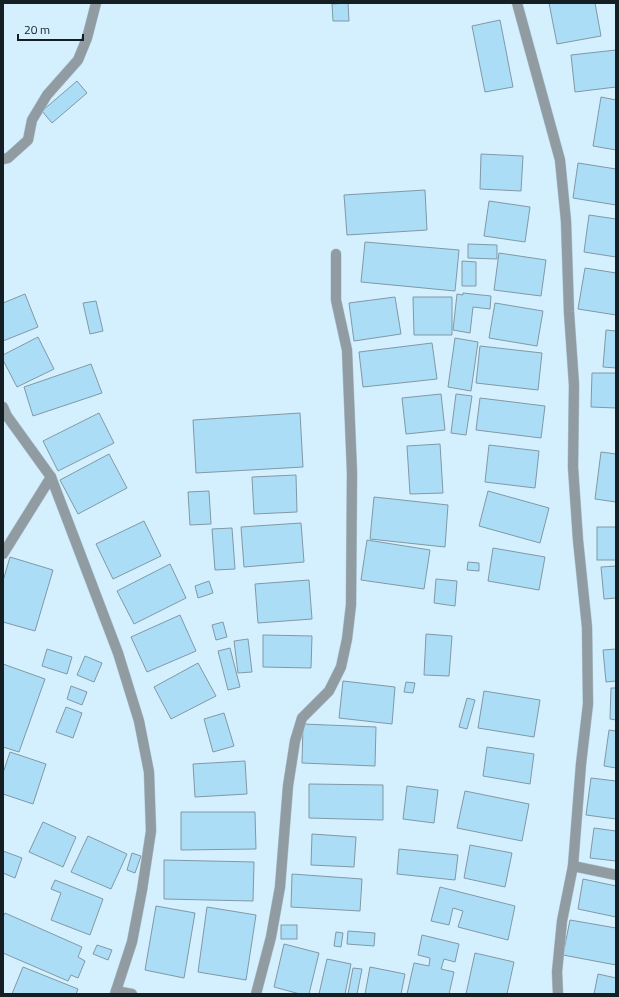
<svg xmlns="http://www.w3.org/2000/svg" width="619" height="997" font-family="'Titillium Web',sans-serif">
	<rect width="100%" height="100%" fill="#d4effd"/>
	<g fill="#acddf7" stroke="#8099a6">
		<polygon points="348,3 349,21 333,21 332,4"/>
		<polygon points="549,3 595,3 601,36 557,44"/>
		<polygon points="500,20 513,87 485,92 472,26"/>
		<polygon points="616,50 616,87 575,92 571,55"/>
		<polygon points="77,81 87,93 52,123 42,111"/>
		<polygon points="601,97 616,100 616,150 593,146"/>
		<polygon points="481,154 523,156 521,191 480,189"/>
		<polygon points="578,163 616,169 616,205 573,198"/>
		<polygon points="425,190 427,230 347,235 344,195"/>
		<polygon points="489,201 530,207 525,242 484,236"/>
		<polygon points="589,215 616,219 616,257 584,252"/>
		<polygon points="365,242 459,250 455,291 361,282"/>
		<polygon points="468,244 497,245 497,259 468,258"/>
		<polygon points="499,253 546,260 541,296 494,290"/>
		<polygon points="462,261 476,262 476,286 462,286"/>
		<polygon points="585,268 616,273 616,315 578,309"/>
		<polygon points="463,293 491,296 490,309 473,307 470,333 453,330 457,294 463,295"/>
		<polygon points="25,294 38,327 3,341 3,303"/>
		<polygon points="395,297 401,334 354,341 349,303"/>
		<polygon points="413,297 452,297 452,335 414,335"/>
		<polygon points="96,301 103,331 90,334 83,303"/>
		<polygon points="495,303 543,311 537,346 489,338"/>
		<polygon points="606,330 616,331 616,368 603,367"/>
		<polygon points="38,337 54,369 17,387 3,360 3,355"/>
		<polygon points="455,338 478,342 471,391 448,387"/>
		<polygon points="432,343 437,379 363,387 359,352"/>
		<polygon points="480,346 542,353 538,390 476,383"/>
		<polygon points="91,364 102,393 33,416 24,387"/>
		<polygon points="592,373 616,373 616,408 591,407"/>
		<polygon points="441,394 445,430 406,434 402,398"/>
		<polygon points="456,394 472,396 466,435 451,433"/>
		<polygon points="480,398 545,406 541,438 476,430"/>
		<polygon points="99,413 114,443 58,471 43,441"/>
		<polygon points="300,413 303,467 196,473 193,420"/>
		<polygon points="440,444 443,493 410,494 407,446"/>
		<polygon points="489,445 539,451 535,488 485,482"/>
		<polygon points="601,452 616,454 616,502 595,499"/>
		<polygon points="109,454 127,488 78,514 60,480"/>
		<polygon points="296,475 297,512 254,514 252,477"/>
		<polygon points="209,491 211,524 190,525 188,492"/>
		<polygon points="488,491 549,508 540,543 479,526"/>
		<polygon points="374,497 448,505 445,547 370,539"/>
		<polygon points="144,521 161,556 113,579 96,544"/>
		<polygon points="301,523 304,562 244,567 241,527"/>
		<rect x="597" y="527" width="19" height="33"/>
		<polygon points="232,528 235,569 215,570 212,529"/>
		<polygon points="367,540 430,550 424,589 361,580"/>
		<polygon points="493,548 545,557 539,590 488,581"/>
		<polygon points="10,557 53,570 35,631 3,622 3,581"/>
		<polygon points="468,562 479,563 479,571 467,570"/>
		<polygon points="170,564 186,598 134,624 117,591"/>
		<polygon points="616,566 616,598 604,599 601,567"/>
		<polygon points="436,579 457,581 455,606 434,603"/>
		<polygon points="309,580 312,619 258,623 255,584"/>
		<polygon points="209,581 213,593 198,598 195,586"/>
		<polygon points="180,615 196,651 147,672 131,637"/>
		<polygon points="223,622 227,637 216,640 212,625"/>
		<polygon points="426,634 452,636 449,676 424,675"/>
		<polygon points="263,635 312,636 311,668 263,667"/>
		<polygon points="248,639 252,672 238,673 234,641"/>
		<polygon points="230,648 240,687 228,690 218,651"/>
		<polygon points="47,649 72,657 67,674 42,666"/>
		<polygon points="616,649 616,681 606,682 603,650"/>
		<polygon points="85,656 102,663 94,682 77,675"/>
		<polygon points="198,663 216,696 171,719 154,687"/>
		<polygon points="3,664 45,679 19,752 3,747"/>
		<polygon points="343,681 395,687 392,724 339,718"/>
		<polygon points="406,682 415,683 413,693 404,692"/>
		<polygon points="71,686 87,692 82,705 67,699"/>
		<polygon points="611,688 616,688 616,720 610,719"/>
		<polygon points="484,691 540,700 534,737 478,728"/>
		<polygon points="467,698 475,700 467,729 459,727"/>
		<polygon points="66,707 82,713 73,738 56,732"/>
		<polygon points="224,713 234,746 213,752 204,719"/>
		<polygon points="303,724 376,727 375,766 302,763"/>
		<polygon points="609,730 616,731 616,768 604,766"/>
		<polygon points="487,747 534,754 530,784 483,776"/>
		<polygon points="10,752 46,764 33,804 3,794 3,773"/>
		<polygon points="245,761 247,794 195,797 193,764"/>
		<polygon points="591,778 616,781 616,819 586,815"/>
		<polygon points="309,784 383,785 383,820 309,818"/>
		<polygon points="407,786 438,790 434,823 403,819"/>
		<polygon points="465,791 529,804 522,841 457,828"/>
		<polygon points="181,812 255,812 256,849 181,850"/>
		<polygon points="43,822 76,837 63,867 29,852"/>
		<polygon points="594,828 616,831 616,861 590,858"/>
		<polygon points="312,834 356,837 354,867 311,865"/>
		<polygon points="88,836 127,854 111,889 71,872"/>
		<polygon points="470,845 512,853 505,887 464,878"/>
		<polygon points="399,849 458,855 455,880 397,874"/>
		<polygon points="3,851 22,858 15,878 3,873"/>
		<polygon points="132,853 141,856 135,873 127,870"/>
		<polygon points="164,860 254,862 253,901 164,899"/>
		<polygon points="292,874 362,879 360,911 291,907"/>
		<polygon points="583,879 616,886 616,917 578,909"/>
		<polygon points="55,880 103,899 90,935 51,920 61,893 51,889"/>
		<polygon points="440,887 515,906 508,940 458,927 463,911 453,908 449,925 431,921"/>
		<polygon points="156,906 195,913 184,978 145,970"/>
		<polygon points="207,907 256,915 246,980 198,972"/>
		<polygon points="5,913 82,947 78,957 85,961 78,978 71,975 68,981 3,953 3,917"/>
		<polygon points="570,920 616,928 616,965 563,955"/>
		<rect x="281" y="925" width="16" height="14"/>
		<polygon points="348,931 375,933 374,946 347,944"/>
		<polygon points="336,932 343,933 341,947 334,946"/>
		<polygon points="422,935 459,944 455,962 444,959 441,969 454,972 449,994 407,994 414,963 429,966 430,958 418,955"/>
		<polygon points="284,944 319,953 309,994 300,994 274,987"/>
		<polygon points="97,945 112,950 108,960 93,954"/>
		<polygon points="475,953 514,962 507,994 466,994"/>
		<polygon points="327,959 351,964 345,994 319,994"/>
		<polygon points="23,967 78,989 76,994 12,994"/>
		<polygon points="370,967 405,974 401,994 365,994"/>
		<polygon points="353,968 362,969 357,994 348,994"/>
		<polygon points="598,974 616,978 616,994 594,994"/>
	</g>
	<g fill="none" stroke-linecap="round" stroke-linejoin="round">
		<g stroke="#b1c9d6" stroke-width="11">
			<g id="minor">
				<polyline points="517,3 560,160 566,221 569,312 574,385 573,467 578,540 587,627 588,704 581,764 573,866 562,921 557,972 558,994"/>
				<polyline points="3,159 8,158 28,140 32,120 47,95 78,60 87,38 96,3"/>
				<polyline points="3,407 7,416 51,477 118,653 139,721 149,772 151,831 142,890 132,942 115,994"/>
				<polyline points="3,554 51,477"/>
				<polyline points="573,866 616,875"/>
				<polyline points="116,991 132,994"/>
				<polyline points="256,994 271,937 280,887 288,786 295,741 302,718 329,691 341,667 347,639 351,605 352,473 347,350 336,300 336,254"/>
			</g>
		</g>
		<use href="#minor" stroke="#919ca2" stroke-width="10"/>
	</g>
	<rect width="619" height="997" fill="none" stroke="#141e23" stroke-width="8"/>
	<path d="M18 34v6h65v-6" fill="none" stroke="#141e23" stroke-width="2"/>
	<text x="24" y="34" font-size="12" fill="#141e23" stroke="#d4effd" stroke-width="3" paint-order="stroke">20 m</text>
</svg>
